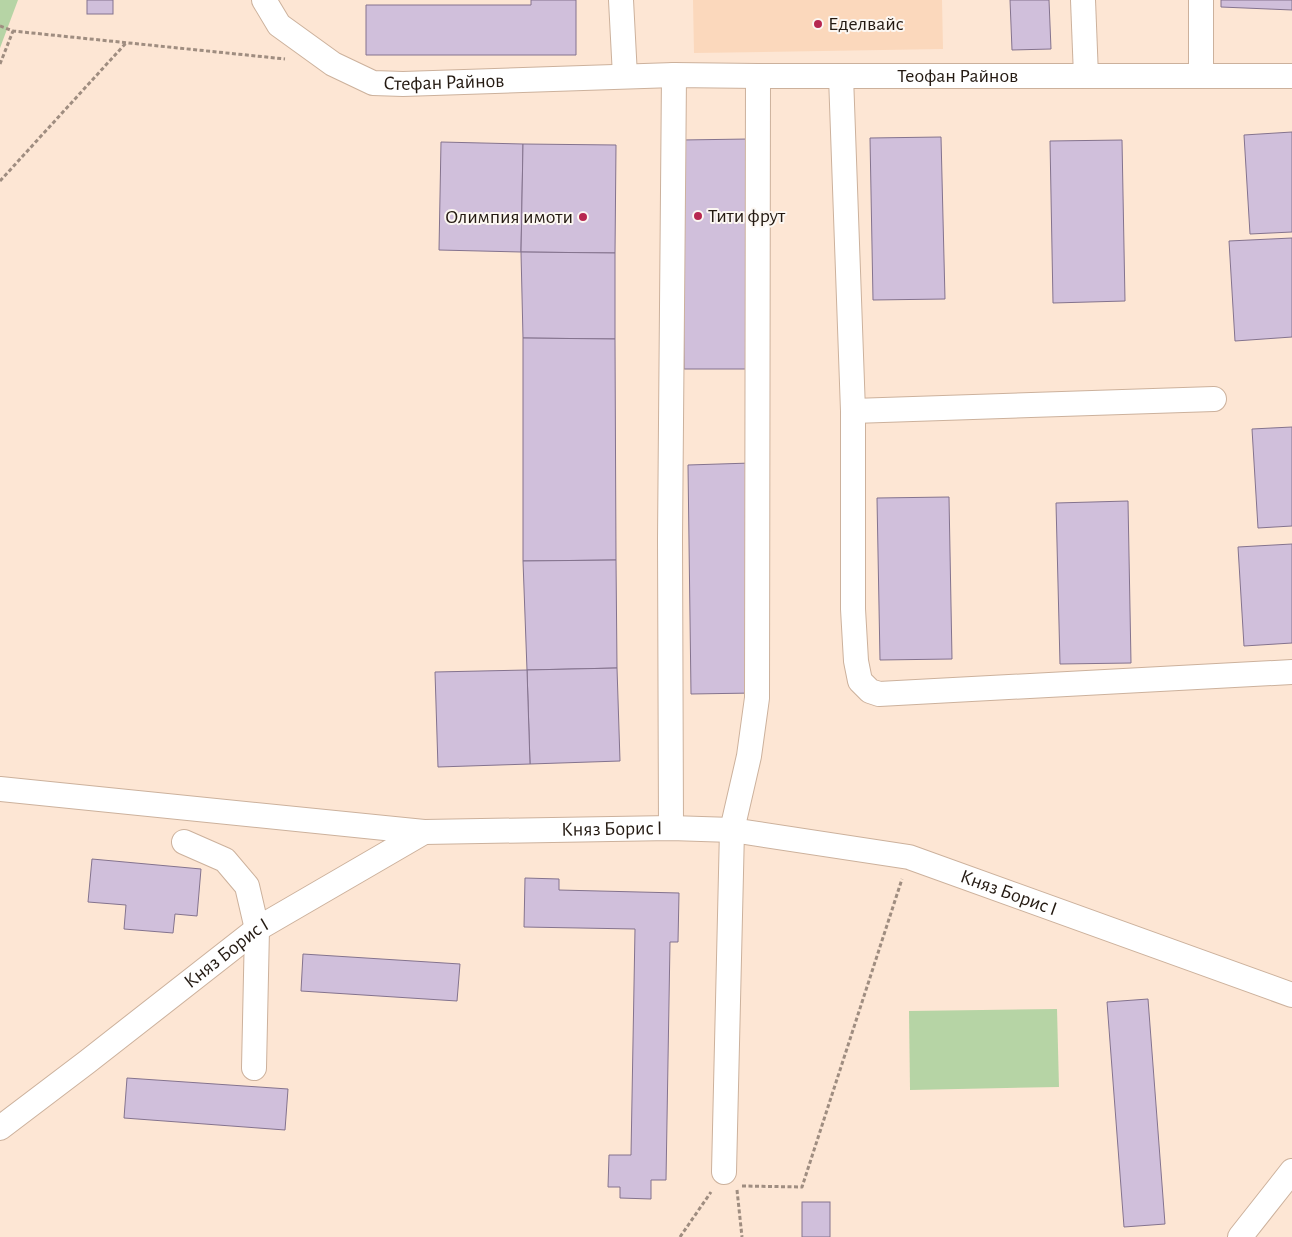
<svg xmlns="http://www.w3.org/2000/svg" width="1292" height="1237" font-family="'Alegreya Sans',sans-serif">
	<rect width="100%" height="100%" fill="#fde6d4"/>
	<polygon fill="#fbd8bc" points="693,0 942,0 943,49 694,53"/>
	<g fill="#b6d4a5">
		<polygon points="0,0 18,0 0,48"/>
		<polygon points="1057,1009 1059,1087 910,1090 909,1011"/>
	</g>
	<g fill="#d0bfdb" stroke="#84738e">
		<rect x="87" y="0" width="26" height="14"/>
		<polygon points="531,0 576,0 576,55 366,55 366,5 531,5"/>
		<polygon points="1010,0 1049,0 1051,49 1012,50"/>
		<polygon points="1221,0 1292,0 1292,10 1221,7"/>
		<polygon points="1292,132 1292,232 1250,234 1244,135"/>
		<polygon points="941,137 945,299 873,300 870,138"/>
		<polygon points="748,139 751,369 684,369 682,140"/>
		<polygon points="1122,140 1125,301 1053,303 1050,141"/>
		<polygon points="441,142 523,144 521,252 439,250"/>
		<polygon points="523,144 616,145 615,253 521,252"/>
		<polygon points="1292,238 1292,337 1235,341 1229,241"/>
		<polygon points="521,252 615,253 615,339 523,338"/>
		<polygon points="523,338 615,339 616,560 523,561"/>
		<polygon points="1292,427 1292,526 1258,528 1252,429"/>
		<polygon points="751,463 754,693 691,694 688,465"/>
		<polygon points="949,497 952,659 880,660 877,498"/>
		<polygon points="1128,501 1131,663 1060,664 1056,503"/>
		<polygon points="1292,544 1292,643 1244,646 1238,547"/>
		<polygon points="616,560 617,668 527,670 523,561"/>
		<polygon points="617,668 620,761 530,764 527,670"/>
		<polygon points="527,670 530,764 438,767 435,672"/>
		<polygon points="92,859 201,869 197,916 175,914 173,933 124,929 126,905 88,902"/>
		<polygon points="525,878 559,879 559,890 679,893 678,942 670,942 666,1180 651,1180 651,1199 620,1198 620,1187 608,1187 609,1155 631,1155 635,929 524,927"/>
		<polygon points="303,954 460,964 457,1001 301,991"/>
		<polygon points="1148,999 1165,1224 1124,1227 1107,1002"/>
		<polygon points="127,1078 288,1089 285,1130 124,1118"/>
		<rect x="802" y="1202" width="28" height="35"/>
	</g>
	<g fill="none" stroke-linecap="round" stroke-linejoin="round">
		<g stroke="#ccb19c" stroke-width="26">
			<g id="minor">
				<path id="s1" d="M 264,0 L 279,25 L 333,64 L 373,83 L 403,84 L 674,75 L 758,76 L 1292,76"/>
				<polyline points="621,0 625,76"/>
				<polyline points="1083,0 1086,76"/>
				<polyline points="1201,0 1201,76"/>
				<polyline points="841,76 853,411 853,609 856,661 860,681 870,691 879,694 1292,672"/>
				<polyline points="853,411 1214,399"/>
				<path id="s2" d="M 0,789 L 424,832 L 671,828 L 732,830 L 909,857 L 1292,995"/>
				<polyline points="671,828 670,539 674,75"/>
				<polyline points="184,842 225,860 247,886 257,929 254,1068"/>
				<path id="s3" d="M 0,1128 L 87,1062 L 257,929 L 424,832"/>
				<polyline points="724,1172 732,830 749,756 757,698 758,76"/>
				<polyline points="1240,1237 1292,1171"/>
			</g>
		</g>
		<g stroke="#9f8d80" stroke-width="3" stroke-dasharray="4 2.5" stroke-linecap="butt">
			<polyline points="0,26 13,31 285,59"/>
			<polyline points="0,64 13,31"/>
			<polyline points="0,181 126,43"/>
			<polyline points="742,1186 802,1187 902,879"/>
			<polyline points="737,1190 742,1237"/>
			<polyline points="680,1237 711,1192"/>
		</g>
		<use href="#minor" stroke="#fff" stroke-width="24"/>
	</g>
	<g fill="#b72750" stroke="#fcf7f2" stroke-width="2">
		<circle cx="818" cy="24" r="5"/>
		<circle cx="698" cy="216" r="5"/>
		<circle cx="583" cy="217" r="5"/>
	</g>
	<g text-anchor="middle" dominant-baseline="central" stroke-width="4" stroke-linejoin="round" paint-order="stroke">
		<g font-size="20" fill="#241a12" stroke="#fcf7f2" text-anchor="start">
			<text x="828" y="24">Еделвайс</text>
			<text x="708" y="216">Тити фрут</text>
			<text x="573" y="217" text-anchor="end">Олимпия имоти</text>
		</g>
		<g font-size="20" fill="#241a12" stroke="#fcf7f2">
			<text stroke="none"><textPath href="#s1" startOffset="725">Теофан Райнов</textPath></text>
			<text stroke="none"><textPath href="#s1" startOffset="211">Стефан Райнов</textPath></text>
			<text stroke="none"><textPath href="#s2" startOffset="614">Княз Борис I</textPath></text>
			<text stroke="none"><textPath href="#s2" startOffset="1019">Княз Борис I</textPath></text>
			<text stroke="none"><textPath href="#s3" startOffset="286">Княз Борис I</textPath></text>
		</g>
	</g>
</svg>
